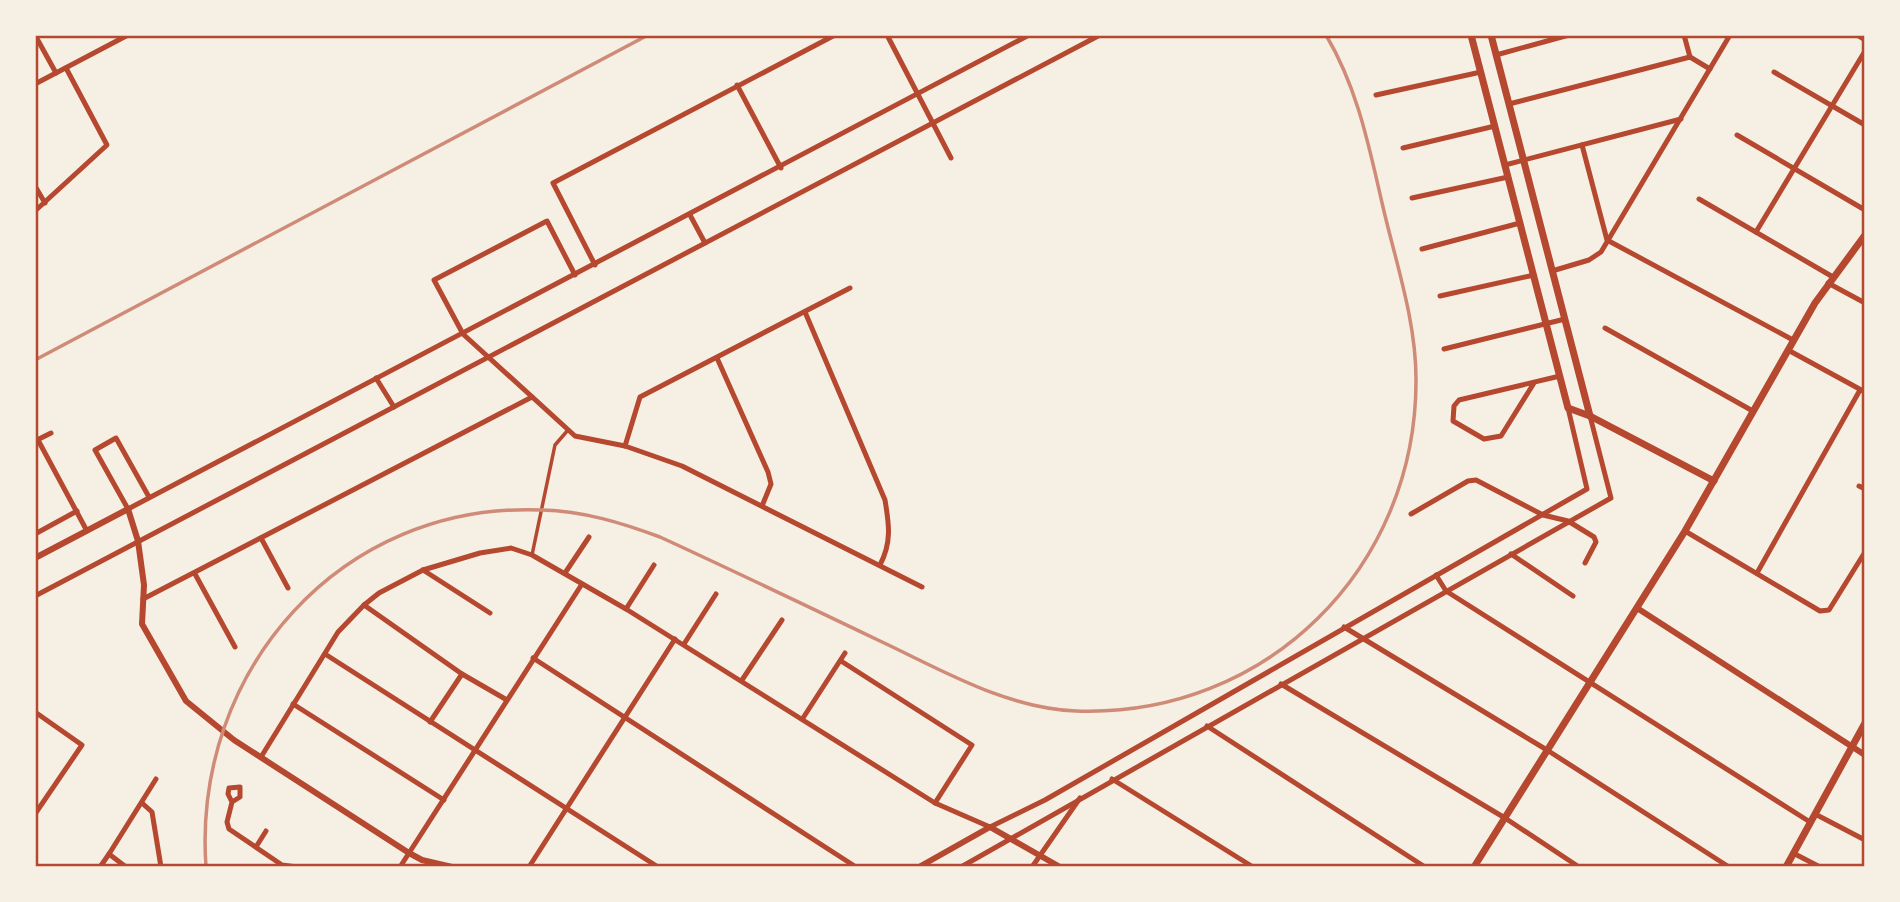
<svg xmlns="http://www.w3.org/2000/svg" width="1900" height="902" font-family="Poppins,sans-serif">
	<rect width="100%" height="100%" fill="#f6efe4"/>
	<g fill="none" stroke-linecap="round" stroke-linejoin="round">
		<polyline stroke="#b5482f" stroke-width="3.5" points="532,555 555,445 568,430"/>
		<g stroke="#b5482f" stroke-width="5">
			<polyline points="35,35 56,73"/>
			<polyline points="887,35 951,158"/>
			<polyline points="1684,35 1690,57"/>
			<polyline points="1857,35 1865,40"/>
			<polyline points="1496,55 1569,35"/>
			<polyline points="1774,72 1865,125"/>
			<polyline points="35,84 128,35"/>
			<polyline points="737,85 781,168"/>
			<polyline points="1376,95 1481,72"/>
			<polyline points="1509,104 1690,57 1710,69"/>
			<polyline points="1737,135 1865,210"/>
			<polyline points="1582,145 1607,240 1793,340"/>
			<polyline points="1403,148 1495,126"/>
			<polyline points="1505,165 1681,119"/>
			<polyline points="35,186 45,203"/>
			<polyline points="1412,198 1508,177"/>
			<polyline points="1699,199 1833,277"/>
			<polyline points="35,211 107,145 66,68"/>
			<polyline points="690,215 705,243"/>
			<polyline points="1756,232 1865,51"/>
			<polyline points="1422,249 1520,223"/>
			<polyline points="595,265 553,183 835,35"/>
			<polyline points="1552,271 1589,260 1601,252 1730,35"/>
			<polyline points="575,275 547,221 434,280 463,334 575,436 625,446 682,466 922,587"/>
			<polyline points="1828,283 1865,303"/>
			<polyline points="1440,296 1534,275"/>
			<path d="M 805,312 L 885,500 C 889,524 892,542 880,565"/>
			<polyline points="1605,328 1751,410"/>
			<polyline points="1444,349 1565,319"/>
			<polyline points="1788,350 1865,392"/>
			<polyline points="717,358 768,472 771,484 762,506"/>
			<polyline points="376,378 394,407"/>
			<polyline points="1534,383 1501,436 1484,439 1453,421 1454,406 1459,400 1560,376"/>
			<polyline points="38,440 87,531"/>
			<polyline points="35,441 51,433"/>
			<polyline points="625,446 640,397 850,288"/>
			<polyline points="1859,486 1865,489"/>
			<polyline points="149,497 116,438 95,450 128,509 1029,35"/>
			<polyline points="1411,514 1468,481 1476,480 1543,515 1568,521 1594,537 1596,542 1585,563"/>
			<polyline points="1685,531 1820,611 1829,610 1865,552"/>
			<polyline points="35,534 77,511"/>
			<polyline points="261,538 288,588"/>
			<polyline points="1511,554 1573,596"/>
			<polyline points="423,570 490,613"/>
			<polyline points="565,573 589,537"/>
			<polyline points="1757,573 1860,390"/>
			<polyline points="195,574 235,647"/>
			<polyline points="1436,575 1446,591 1810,822"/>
			<polyline points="35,596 1100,35"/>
			<polyline points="143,599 532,397"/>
			<polyline points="364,605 462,674 507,700"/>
			<polyline points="626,609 654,565"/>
			<polyline points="1344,627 1547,750 1729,867"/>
			<polyline points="684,644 716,594"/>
			<polyline points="325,654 658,867"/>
			<polyline points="533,658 856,867"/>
			<polyline points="841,661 972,745 935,803"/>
			<polyline points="742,680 782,620"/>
			<polyline points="1281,684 1505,818 1579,867"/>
			<polyline points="293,704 444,800"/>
			<polyline points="35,712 82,745 35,814"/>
			<polyline points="803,718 845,653"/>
			<polyline points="430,722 462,674"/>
			<polyline points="1207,726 1425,867"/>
			<polyline points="261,757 338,632 364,605 379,593 423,570 480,553 511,548 532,555 626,609 935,803 990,827 1045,800 1587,489 1568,408"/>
			<polyline points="1112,779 1253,867"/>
			<polyline points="232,802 240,797 240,787 229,788 228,794 232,802 227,822 229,829 282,865 297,867"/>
			<polyline points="142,803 152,812 161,867"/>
			<polyline points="1815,814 1865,840"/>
			<polyline points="256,847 266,831"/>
			<polyline points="1793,853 1820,867"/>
			<polyline points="100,867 109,854"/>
			<polyline points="126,867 109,854 156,779"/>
			<polyline points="400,867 582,584"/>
			<polyline points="529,867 675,639"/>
			<polyline points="961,867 1611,498 1590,416"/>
			<polyline points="1032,867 1080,798"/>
		</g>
		<g stroke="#b5482f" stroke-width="6">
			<polyline points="35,558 128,509 138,541 144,585 142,624 186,701 234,740 409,853 422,860 452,867"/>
			<polyline points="1637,608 1865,755"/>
			<polyline points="919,867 990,827 1060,867"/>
		</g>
		<g stroke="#b5482f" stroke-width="7">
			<polyline points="1471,35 1568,408 1590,416 1714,481"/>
			<polyline points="1491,35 1590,416"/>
			<polyline points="1474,867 1685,531 1815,303 1865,235"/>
			<polyline points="1786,867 1865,723"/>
		</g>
		<g stroke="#cf8b77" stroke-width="3.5">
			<polyline points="35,360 648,35"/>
			<path d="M 206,867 C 192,671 341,501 542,510 C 584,511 622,523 660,537 C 734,571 807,606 880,641 C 942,670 1005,708 1076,711 C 1266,718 1417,568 1416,379 C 1416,321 1396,263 1383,207 C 1369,147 1358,89 1326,35"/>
		</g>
	</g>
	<rect width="1900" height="902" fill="none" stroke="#f6efe4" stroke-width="74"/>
	<rect x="37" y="37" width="1826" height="828" fill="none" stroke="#b5482f" stroke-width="2.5"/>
</svg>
